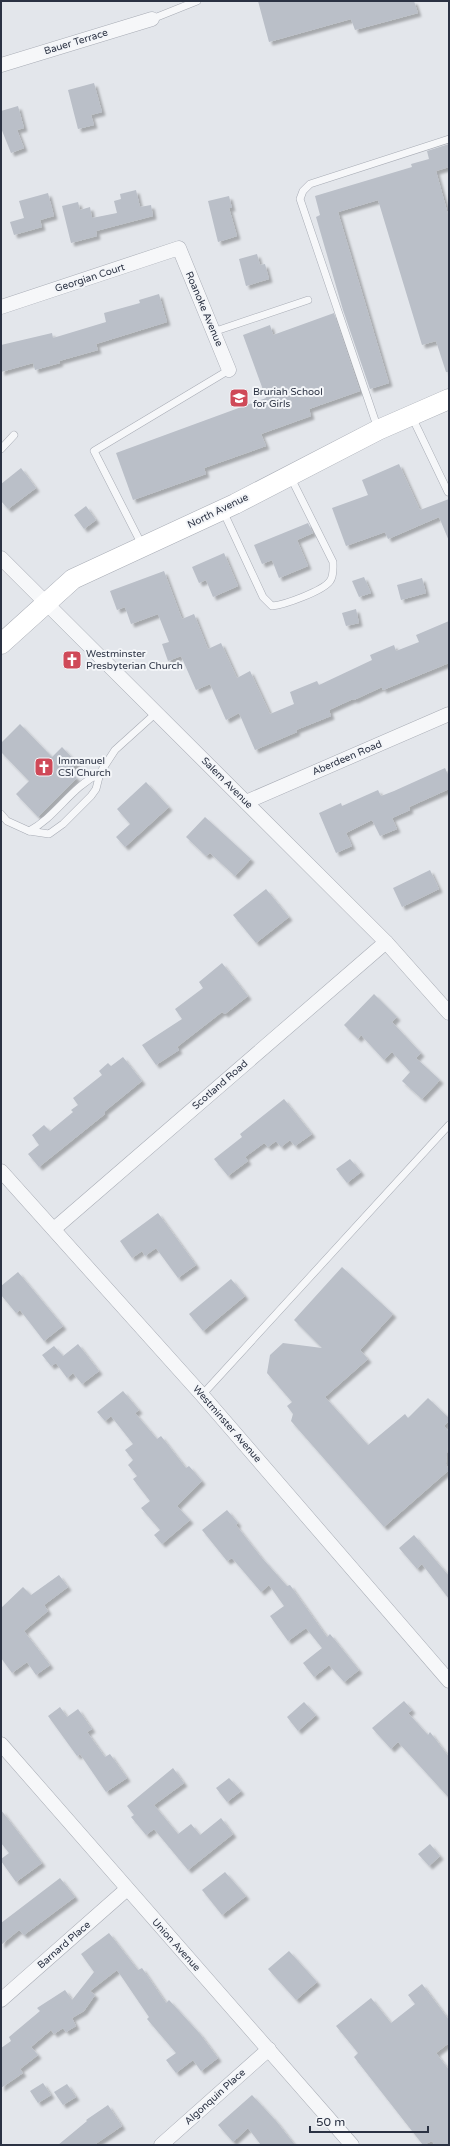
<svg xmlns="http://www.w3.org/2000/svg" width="450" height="2146" font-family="'Varela Round',sans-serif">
	<defs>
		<filter id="shadow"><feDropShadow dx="3.5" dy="3.5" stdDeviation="1" flood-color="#0004"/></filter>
	</defs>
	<rect width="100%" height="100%" fill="#e3e6eb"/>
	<g fill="#babfc8" filter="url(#shadow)">
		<polygon points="258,1 414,1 418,13 355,30 351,19 269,42"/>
		<polygon points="94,83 102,112 91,115 94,125 78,129 68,90"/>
		<polygon points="18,106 24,128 17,130 24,148 11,153 1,128 1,111"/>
		<polygon points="449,144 449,167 436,171 449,218 449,372 446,372 436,341 422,345 378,200 338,212 389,383 370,389 343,310 316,217 320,215 315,196 412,167 411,164 429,159 427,151"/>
		<polygon points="136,190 140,207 151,205 153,216 96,231 97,236 71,243 62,206 78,202 80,210 90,207 92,218 117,213 114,201 121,199 120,194"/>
		<polygon points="48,193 54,216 40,220 42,227 14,235 10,222 24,218 19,201"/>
		<polygon points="229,196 232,208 229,208 237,236 218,242 208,201"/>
		<polygon points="257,254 260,265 265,264 269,279 246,286 239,259"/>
		<polygon points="159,294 167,322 96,344 98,350 59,361 60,363 35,370 33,363 1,372 1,345 52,333 53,338 106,322 104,313 140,303 139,300"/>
		<polygon points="334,313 360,391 309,409 311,416 261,434 266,446 204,468 206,474 133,500 116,453 266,398 243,335 270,325 273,335"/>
		<polygon points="399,464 420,510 449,499 449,541 439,517 388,539 385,532 346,546 332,508 368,495 362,480"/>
		<polygon points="21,468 36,488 8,509 1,501 1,484"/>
		<polygon points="86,506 96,520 84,529 74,515"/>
		<polygon points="308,523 313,533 297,540 308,566 279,578 272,560 262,564 254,545"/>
		<polygon points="224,553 238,586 213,597 206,580 199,583 192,567"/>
		<polygon points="164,571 182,619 194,614 208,649 221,643 237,678 250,671 270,714 294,704 290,692 317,681 319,685 372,660 370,655 394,645 396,651 419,642 416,635 449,621 449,663 383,690 382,687 354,700 353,699 329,710 331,716 296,730 297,732 255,750 239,713 226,720 210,684 196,690 181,656 168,661 162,644 169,642 158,614 131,624 125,607 117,610 110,591"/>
		<polygon points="364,577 371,593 359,597 352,581"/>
		<polygon points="422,578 426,593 401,600 397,585"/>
		<polygon points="356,609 359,623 346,626 342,613"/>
		<polygon points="20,724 52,757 62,747 77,763 69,771 77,778 38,817 16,794 29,781 1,752 1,743"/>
		<polygon points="445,768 449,777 449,789 409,807 410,810 392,818 397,829 380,836 372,820 346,833 352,846 336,853 319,813 341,803 342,806 378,790 381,796 394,791"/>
		<polygon points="146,782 169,807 125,847 116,837 130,824 117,809"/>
		<polygon points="205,817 251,859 235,876 210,853 206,856 186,837"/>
		<polygon points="430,870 439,889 402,907 393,888"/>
		<polygon points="266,889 289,917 256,943 233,915"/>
		<polygon points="222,963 248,996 225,1014 222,1012 177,1047 179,1050 156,1065 142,1045 182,1019 175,1009 203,988 199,982"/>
		<polygon points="374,994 397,1017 392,1022 421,1053 416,1058 440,1080 422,1099 402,1081 410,1072 392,1052 384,1060 361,1035 358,1039 344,1025"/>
		<polygon points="123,1057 142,1081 104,1112 105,1114 39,1167 28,1154 39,1145 32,1135 44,1125 50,1131 73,1112 71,1110 78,1105 73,1098 102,1075 99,1071 108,1063 111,1066"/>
		<polygon points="284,1099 312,1134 295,1146 290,1140 281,1147 276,1141 268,1147 264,1143 245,1157 248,1161 228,1176 214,1159 242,1137 240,1134"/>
		<polygon points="350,1159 361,1172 347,1183 336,1169"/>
		<polygon points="158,1213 196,1265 178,1278 156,1248 145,1256 142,1251 132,1258 120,1241"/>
		<polygon points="342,1267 393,1314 360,1350 368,1359 325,1397 368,1445 405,1414 408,1418 428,1398 449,1418 449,1421 444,1426 449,1432 446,1464 449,1470 384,1527 291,1421 293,1414 287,1406 292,1402 267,1373 270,1355 283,1343 322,1348 294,1320"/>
		<polygon points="18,1272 63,1326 44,1341 20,1310 16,1313 1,1295 1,1286"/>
		<polygon points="231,1279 245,1296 203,1331 189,1314"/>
		<polygon points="78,1344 99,1371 82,1384 73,1373 67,1378 56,1363 51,1366 42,1355 54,1346 63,1356"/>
		<polygon points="123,1391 139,1410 135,1413 157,1439 161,1436 186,1468 189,1466 202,1481 177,1506 190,1520 162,1544 154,1535 160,1530 141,1508 150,1501 133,1479 137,1476 128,1465 133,1460 125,1450 133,1444 111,1416 105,1421 97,1412"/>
		<polygon points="227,1510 238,1523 236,1525 261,1557 287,1586 290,1585 327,1637 330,1634 359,1670 344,1682 329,1665 314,1677 303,1663 322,1648 306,1628 288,1641 270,1616 284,1606 269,1585 261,1592 232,1558 227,1561 202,1530"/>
		<polygon points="414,1535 449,1576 449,1599 422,1564 417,1569 399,1548"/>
		<polygon points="59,1575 68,1587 44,1605 48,1611 24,1631 50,1665 36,1675 27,1662 12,1673 1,1658 1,1608 23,1587 31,1595"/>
		<polygon points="404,1701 412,1710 408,1713 428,1735 430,1732 449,1757 449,1798 398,1742 391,1749 372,1728"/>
		<polygon points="304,1702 316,1715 298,1731 287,1717"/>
		<polygon points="60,1707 67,1717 78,1709 92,1729 87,1732 105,1757 110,1754 127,1778 106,1792 80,1754 77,1756 48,1716"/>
		<polygon points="173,1768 184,1783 154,1805 178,1834 191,1824 200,1835 221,1818 233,1834 188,1870 154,1829 146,1835 131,1817 134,1815 127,1806"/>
		<polygon points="229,1778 241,1791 227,1802 216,1788"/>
		<polygon points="1,1810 42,1863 16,1882 1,1861 1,1859 9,1853 1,1843"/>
		<polygon points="430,1844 440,1856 429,1866 418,1854"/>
		<polygon points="225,1872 246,1896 222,1915 202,1890"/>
		<polygon points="60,1878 75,1897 24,1935 19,1930 1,1945 1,1923"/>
		<polygon points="109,1933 138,1970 142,1968 166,2003 169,2000 200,2034 218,2058 201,2071 193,2060 176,2073 166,2060 176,2053 147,2019 149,2017 117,1970 90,1991 95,1995 84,2011 72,2018 76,2026 66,2032 63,2028 54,2034 51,2030 31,2047 38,2055 20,2069 23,2073 1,2088 1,2048 11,2041 9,2037 40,2011 37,2008 65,1990 72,2000 94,1972 81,1954"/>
		<polygon points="289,1951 317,1982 296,2000 268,1969"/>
		<polygon points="422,1984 449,2020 449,2043 436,2053 449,2070 449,2145 435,2145 432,2141 423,2145 354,2057 358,2053 336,2026 371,1998 391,2023 415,2004 408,1995"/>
		<polygon points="43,2083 51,2095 38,2103 30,2091"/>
		<polygon points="67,2084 76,2097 63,2105 54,2092"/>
		<polygon points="252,2095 276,2121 295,2145 261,2145 248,2128 233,2142 218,2125"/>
		<polygon points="108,2105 122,2126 94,2145 58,2145 87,2121 86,2120"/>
	</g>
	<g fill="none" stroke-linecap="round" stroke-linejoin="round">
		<g stroke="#a8acb5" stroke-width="8">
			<g id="lane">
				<polyline points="152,19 197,1"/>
				<polyline points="213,332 308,300"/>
				<polyline points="412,417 448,492"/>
				<polyline points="378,429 300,199 303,191 310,184 449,139"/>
				<polyline points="1,449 14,435"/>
				<path d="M 223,511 L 263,597 L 272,606 C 284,605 323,591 330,581 C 334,576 333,568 333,562 L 290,476"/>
				<polyline points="142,545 94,451 229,370"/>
				<path d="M 100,773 C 70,788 56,817 29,831 L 49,834 L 63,824 L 91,796 L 96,789 L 100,773 L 115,750 L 156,713"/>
				<polyline points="1,814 7,821 29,831"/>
				<polyline points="202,1395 449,1125"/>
			</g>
		</g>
		<g stroke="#a8acb5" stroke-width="15">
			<g id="street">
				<polyline points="1,65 152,19"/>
				<polyline points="1,307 179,248 229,370"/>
				<polyline points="1,558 386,942 449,1013"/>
				<polyline points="246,802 449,714"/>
				<polyline points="1,1171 202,1395 449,1681"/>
				<polyline points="54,1229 386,942"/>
				<polyline points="1,1744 352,2145"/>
				<polyline points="1,2000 127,1889"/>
				<polyline points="161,2145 269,2049"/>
			</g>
		</g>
		<g stroke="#a8acb5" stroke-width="21">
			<polyline id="secondary" points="1,644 73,579 235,504 378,430 449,399"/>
		</g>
		<use href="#lane" stroke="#f6f7f9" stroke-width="7"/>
		<use href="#street" stroke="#f6f7f9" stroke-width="14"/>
		<use href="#secondary" stroke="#fff" stroke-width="20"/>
	</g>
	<defs>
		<g id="school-square" transform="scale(1)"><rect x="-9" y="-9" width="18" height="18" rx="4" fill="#cf4958" stroke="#f3f5f8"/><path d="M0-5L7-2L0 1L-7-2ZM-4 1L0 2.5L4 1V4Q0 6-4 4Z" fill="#fff"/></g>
		<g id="church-square" transform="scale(1)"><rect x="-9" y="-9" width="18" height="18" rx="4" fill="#cf4958" stroke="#f3f5f8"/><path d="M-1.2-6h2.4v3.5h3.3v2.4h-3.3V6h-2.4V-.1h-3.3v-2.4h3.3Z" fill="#fff"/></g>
	</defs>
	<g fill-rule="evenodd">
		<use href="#school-square" x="239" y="398"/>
		<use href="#church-square" x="72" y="660"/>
		<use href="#church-square" x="44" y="767"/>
	</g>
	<g text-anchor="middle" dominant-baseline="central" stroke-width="4" stroke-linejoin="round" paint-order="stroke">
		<g font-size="10" fill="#2b3243" stroke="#f3f5f8">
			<text transform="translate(76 42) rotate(-17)">Bauer Terrace</text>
			<text transform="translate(90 278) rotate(-18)">Georgian Court</text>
			<text transform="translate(204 309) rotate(67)">Roanoke Avenue</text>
			<text transform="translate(218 511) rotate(-26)">North Avenue</text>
			<text transform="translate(347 758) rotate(-23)">Aberdeen Road</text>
			<text transform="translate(227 783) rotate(45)">Salem Avenue</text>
			<text transform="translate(220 1085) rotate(-41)">Scotland Road</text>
			<text transform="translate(227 1424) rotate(49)">Westminster Avenue</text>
			<text transform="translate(64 1945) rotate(-41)">Barnard Place</text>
			<text transform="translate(176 1945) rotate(48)">Union Avenue</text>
			<text transform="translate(215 2097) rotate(-42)">Algonquin Place</text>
		</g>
		<g font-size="10" fill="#2b3243" stroke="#f3f5f8" text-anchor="start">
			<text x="253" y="392">Bruriah School<tspan x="253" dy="12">for Girls</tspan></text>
			<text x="86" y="654">Westminster<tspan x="86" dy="12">Presbyterian Church</tspan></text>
			<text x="58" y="761">Immanuel<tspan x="58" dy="12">CSI Church</tspan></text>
		</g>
	</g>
	<rect width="450" height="2146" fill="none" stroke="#2b3243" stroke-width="4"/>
	<path d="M310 2126v6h118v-6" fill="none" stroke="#2b3243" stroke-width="2"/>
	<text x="316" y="2126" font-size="12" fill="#2b3243" stroke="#f3f5f8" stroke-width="3" paint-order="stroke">50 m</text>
</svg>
